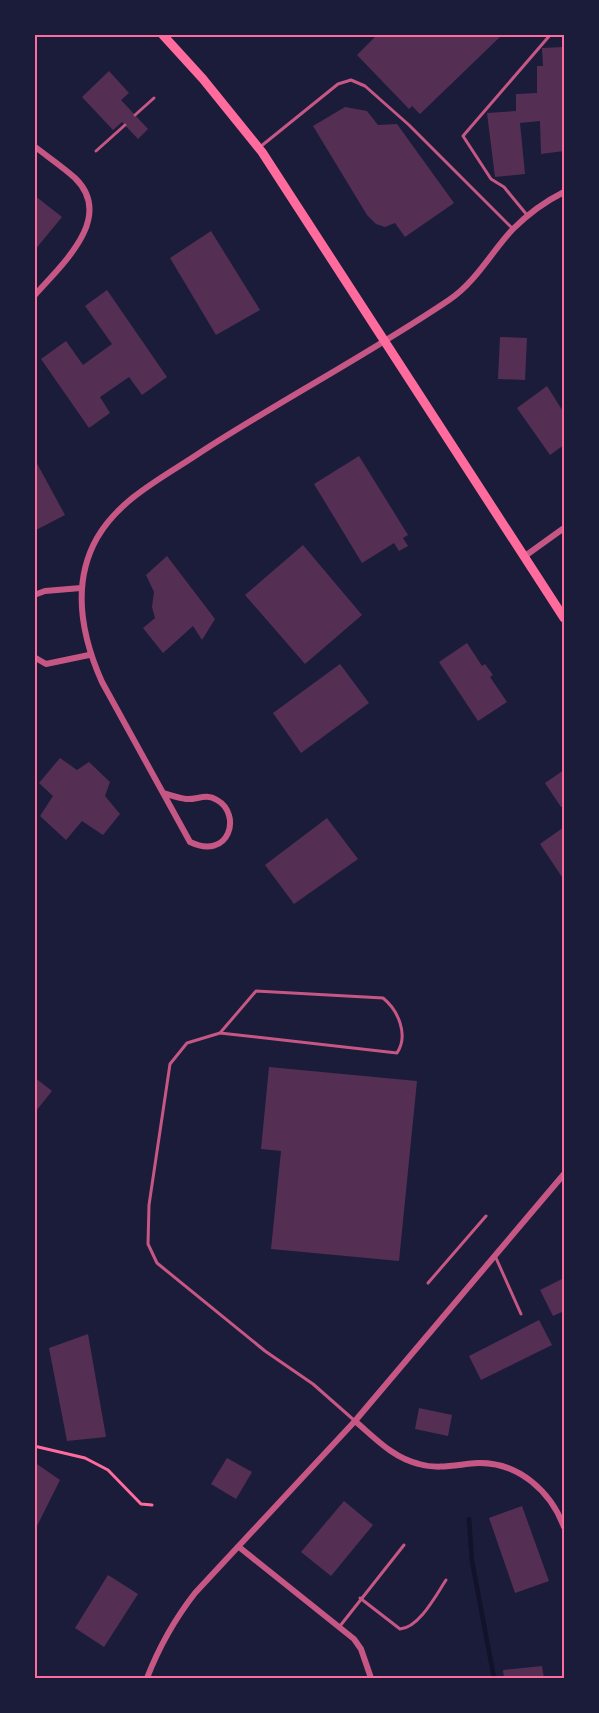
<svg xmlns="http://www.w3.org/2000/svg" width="599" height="1713" font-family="Figtree,sans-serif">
	<rect width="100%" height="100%" fill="#1b1b3a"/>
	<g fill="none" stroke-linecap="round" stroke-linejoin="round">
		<polyline stroke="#12122b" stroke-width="4.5" points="469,1519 472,1561 494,1678"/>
	</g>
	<g fill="#542f53">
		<polygon points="378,34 503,34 420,114 412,106 409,109 357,55"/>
		<polygon points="564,47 564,151 541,154 540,121 520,123 525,174 495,177 487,113 516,111 516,94 537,93 537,66 543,66 542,48"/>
		<polygon points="109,71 129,93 121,100 148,129 138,139 122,122 113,130 82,97"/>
		<polygon points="345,107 367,111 378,125 397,124 454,203 405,237 395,223 385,227 376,224 367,215 313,126"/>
		<polygon points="34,195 62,217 34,251"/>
		<polygon points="211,231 260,310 216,335 170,258"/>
		<polygon points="107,290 167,377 142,395 129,377 100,397 110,413 89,428 41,359 66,341 83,365 112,344 85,306"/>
		<polygon points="500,337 527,338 525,380 498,379"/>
		<polygon points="547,386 564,413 564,445 550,455 517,408"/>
		<polygon points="359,456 408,535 403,538 408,546 399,551 394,543 362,563 314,484"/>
		<polygon points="34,458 65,515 36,530 34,526"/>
		<polygon points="303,545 362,615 305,664 245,595"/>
		<polygon points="167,556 215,619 202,640 193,626 163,653 143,628 155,618 152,607 154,592 146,575"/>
		<polygon points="467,643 482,666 485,664 493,675 490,677 507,702 478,721 439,662"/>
		<polygon points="340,664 369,703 301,753 273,713"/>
		<polygon points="60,758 77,770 89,762 110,782 105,796 120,814 103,835 82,821 66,840 40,816 53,796 39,783"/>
		<polygon points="564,770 564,805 561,807 545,783"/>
		<polygon points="327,818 358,859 294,904 265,865"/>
		<polygon points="564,827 564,880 540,844"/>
		<polygon points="269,1067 417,1081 399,1261 271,1249 281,1151 261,1149"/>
		<polygon points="34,1077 52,1091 36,1111 34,1109"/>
		<polygon points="564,1278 564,1311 553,1316 540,1290"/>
		<polygon points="539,1320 552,1345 481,1380 469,1356"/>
		<polygon points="88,1334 106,1437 67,1441 49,1348"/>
		<polygon points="419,1408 452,1415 448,1436 415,1429"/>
		<polygon points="227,1458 252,1472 236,1499 211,1484"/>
		<polygon points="34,1462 60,1480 34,1532"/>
		<polygon points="344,1501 373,1525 331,1576 301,1552"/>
		<polygon points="522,1506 549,1581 515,1593 489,1518"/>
		<polygon points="108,1575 138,1594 104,1647 75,1628"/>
		<polygon points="542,1666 544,1678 504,1678 503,1670"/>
	</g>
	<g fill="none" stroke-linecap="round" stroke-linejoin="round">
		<polyline stroke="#ff6b9d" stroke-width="3" points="34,1446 85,1458 108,1470 141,1504 152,1505"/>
		<g stroke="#c65784" stroke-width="3">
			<polyline points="135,115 154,98"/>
			<polyline points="260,147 338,84 351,80 365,86 409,125 513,229"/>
			<polyline points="96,151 125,125"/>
			<polyline points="527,215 504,187 491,179 463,136 551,34"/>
			<path d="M 220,1033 L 397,1053 C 409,1035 398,1010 383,998 L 256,991 L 220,1033 L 187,1043 L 170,1064 L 149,1205 L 148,1244 L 157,1263 L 265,1351 L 313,1384 L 355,1421"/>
			<polyline points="496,1258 521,1314"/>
			<polyline points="428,1283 486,1216"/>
			<path d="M 360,1598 L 400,1629 C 419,1628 436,1595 446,1580"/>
			<polyline points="340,1626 404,1545"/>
		</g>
		<g stroke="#c65784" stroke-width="6">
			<path d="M 34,146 C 48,157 63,167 75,178 C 116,218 60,266 34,296"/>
			<polyline points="525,556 564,528"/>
			<polyline points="34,595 45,591 81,588"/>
			<polyline points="34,657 46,664 89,655"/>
			<path d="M 163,793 C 170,795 178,798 186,799 C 197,800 206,793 217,800 C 242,814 230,861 190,842 L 102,682 C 82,637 71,584 97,538 C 120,498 164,477 201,452 C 283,399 369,354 449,300 C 476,282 492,251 513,229 C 528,214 546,201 564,192"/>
			<path d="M 355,1421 C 375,1438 393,1458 419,1464 C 439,1470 459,1464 478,1463 C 519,1462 551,1492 564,1527"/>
			<polyline points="239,1547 354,1639 361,1649 371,1678"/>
			<path d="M 147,1678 C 159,1647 174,1620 195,1593 L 355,1421 L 564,1174"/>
		</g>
		<polyline stroke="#ff6b9d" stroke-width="9" points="162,34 203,79 262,152 564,618"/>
	</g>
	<rect width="599" height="1713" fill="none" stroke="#1b1b3a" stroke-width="72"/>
	<rect x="36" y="36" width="527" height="1641" fill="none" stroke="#ff6b9d" stroke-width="2"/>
</svg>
